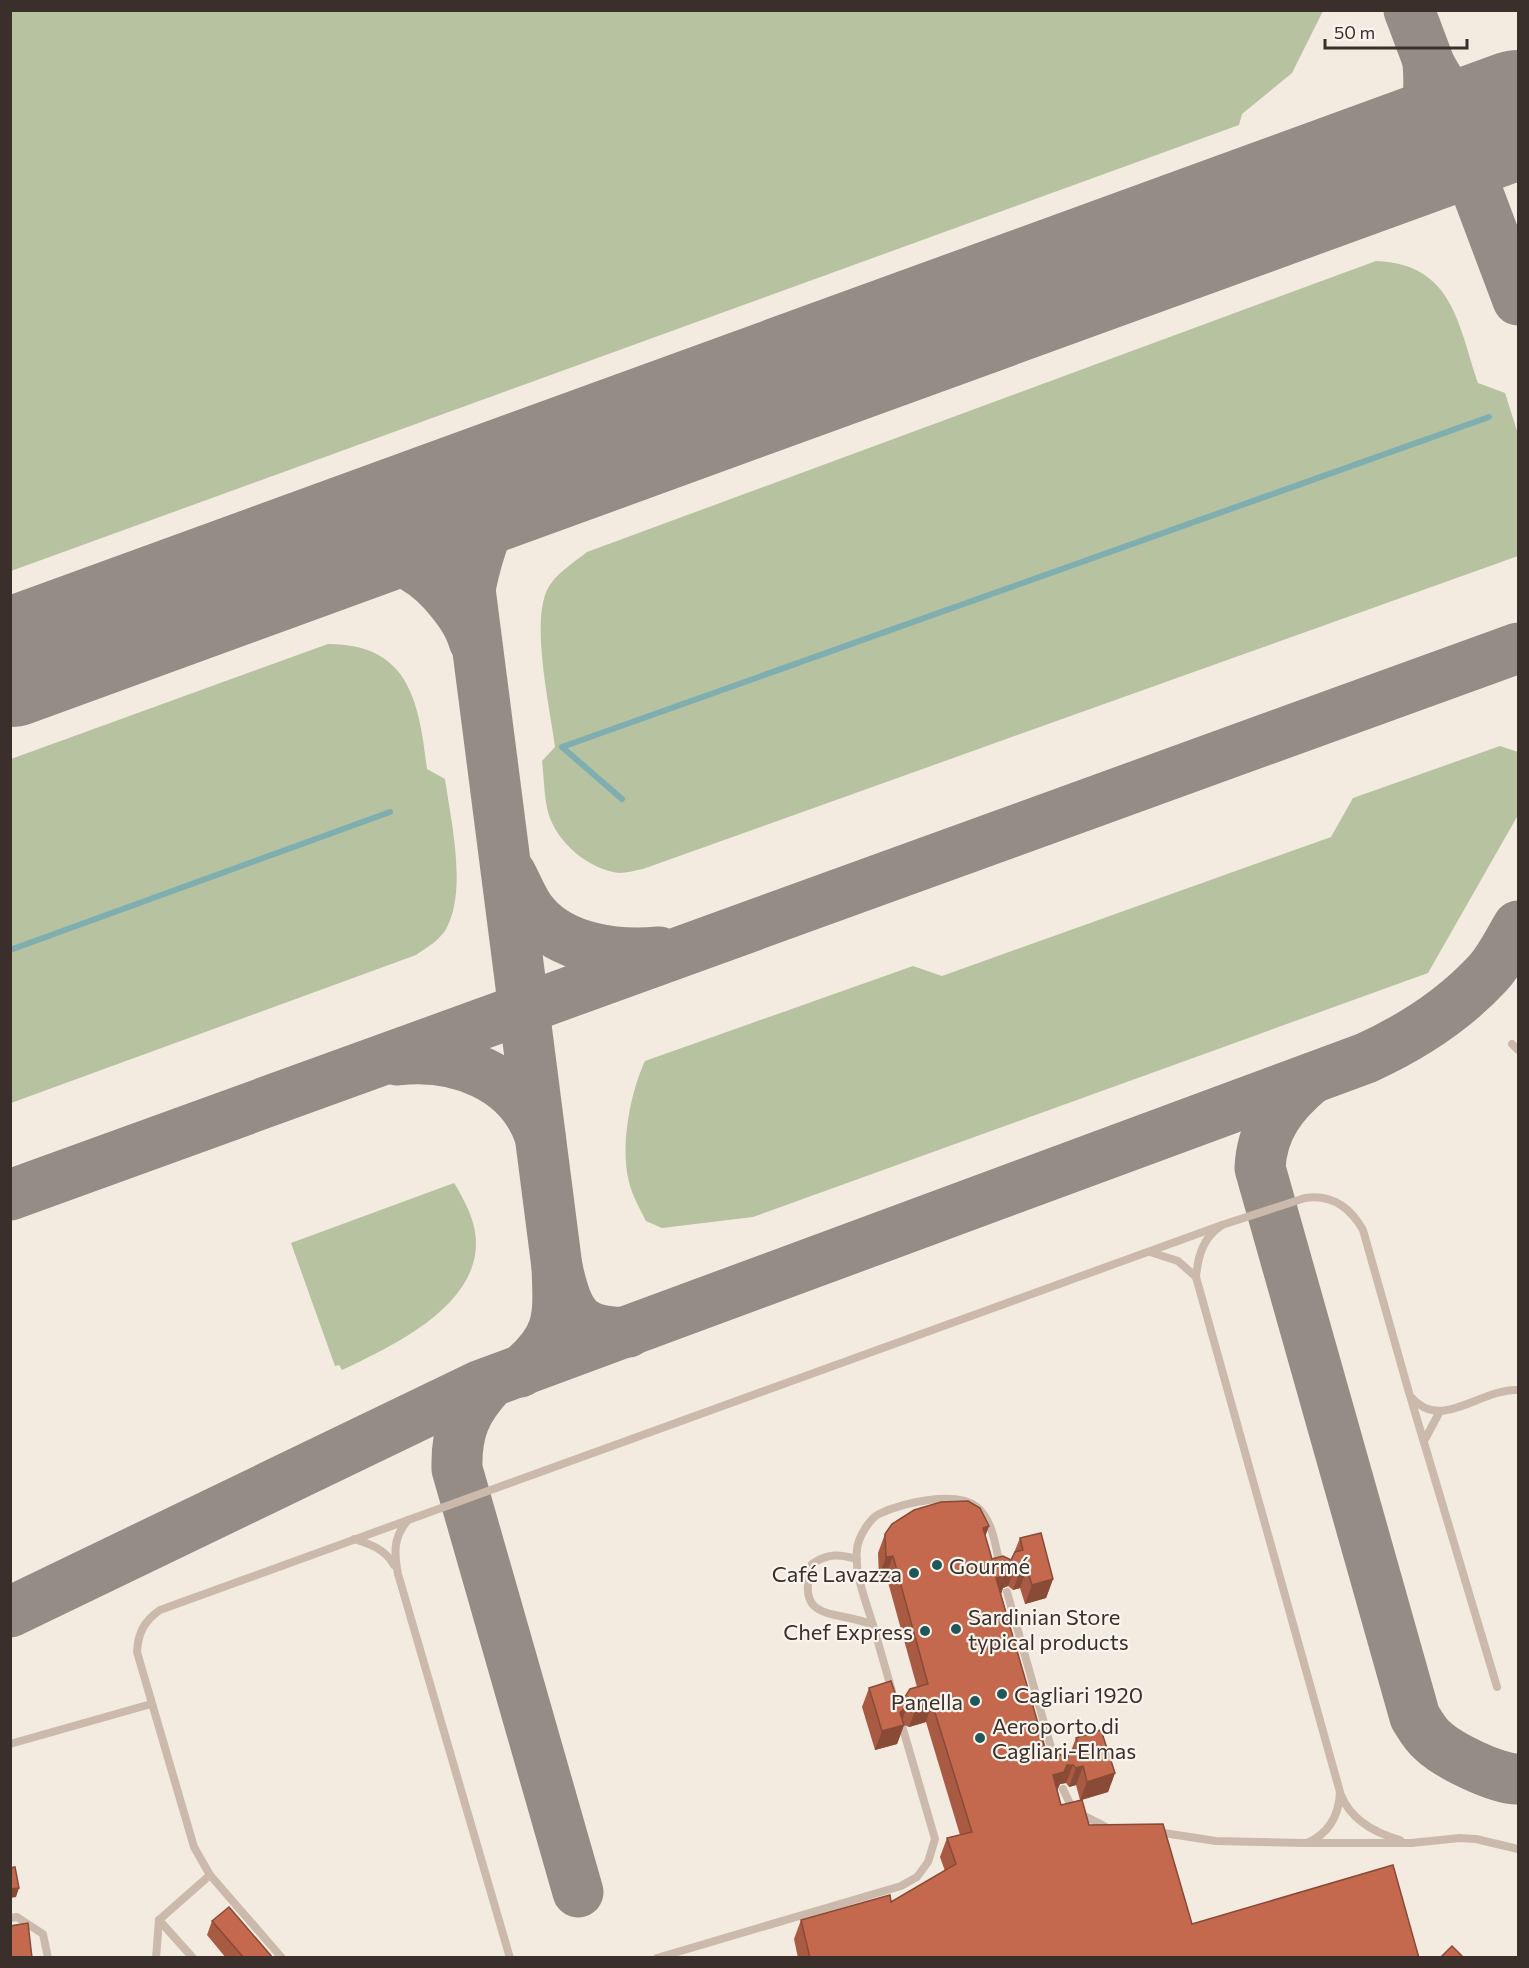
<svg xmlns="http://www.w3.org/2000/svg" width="1529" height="1968" font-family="Commissioner,sans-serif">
	<rect width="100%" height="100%" fill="#f3eae0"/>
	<g fill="#b7c2a0">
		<polygon points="11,10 1323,10 1323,11 1292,73 1242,114 1239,125 11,571"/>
		<path d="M 1376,261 C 1453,264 1458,324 1478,383 L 1505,393 L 1518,434 L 1518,556 L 643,869 C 636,870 627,873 620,873 C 589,870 556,842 548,812 C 544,796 544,777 542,761 L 555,747 C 550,708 531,625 547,590 C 555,574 573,563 587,552 Z"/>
		<path d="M 328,644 C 409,644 419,701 427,769 L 445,779 C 451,821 468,893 445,931 C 438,941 426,948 416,955 L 11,1103 L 11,759 Z"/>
		<path d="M 1500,746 L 1518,752 L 1518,815 L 1428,973 L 753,1217 L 662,1228 L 646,1221 C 640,1209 632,1195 629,1182 C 620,1148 630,1093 645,1061 L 913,966 L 942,976 L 1331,837 L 1353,798 Z"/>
		<path d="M 454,1183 C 459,1190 463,1199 467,1207 C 507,1291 404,1341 342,1370 L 339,1365 L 335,1366 L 291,1243 Z"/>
	</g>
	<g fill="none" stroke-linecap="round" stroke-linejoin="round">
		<g stroke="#7faeb0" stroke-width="6">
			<polyline points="622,799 562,747 1489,417"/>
			<polyline points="10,950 390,812"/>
		</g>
		<g stroke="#968c86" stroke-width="51">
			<polyline points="1409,10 1518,300"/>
			<path d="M 1432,69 C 1448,102 1483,119 1518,109"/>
			<path d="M 1370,168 C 1418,138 1433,121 1428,63"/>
			<path d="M 255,575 C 324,556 386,530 443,591 C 456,606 469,622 474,641"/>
			<path d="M 511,874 C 518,887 524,904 534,915 C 563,949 617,956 659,952"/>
			<path d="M 397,1060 C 455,1053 520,1076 540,1136"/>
			<path d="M 1312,1078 C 1282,1103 1262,1128 1260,1168 L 1415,1717 C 1420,1725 1425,1734 1432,1740 C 1447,1755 1498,1780 1518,1779"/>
			<polyline points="10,1195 1518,648"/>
			<path d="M 557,1267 L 470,589 C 478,550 491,503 528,482 C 551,469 577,459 601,449"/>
			<path d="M 520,1372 C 561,1337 559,1318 557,1267 C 567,1313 576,1334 628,1332"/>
			<path d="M 491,1382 C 465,1410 456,1431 457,1469 L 578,1892"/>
			<path d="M 10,1612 L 479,1386 L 1366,1058 C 1412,1037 1453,1011 1488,973 C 1500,960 1509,941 1518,926"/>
		</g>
		<polyline stroke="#968c86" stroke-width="128" points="10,663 1518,114"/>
		<g stroke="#cbbaac" stroke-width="8">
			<polyline points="1512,1044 1518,1050"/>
			<polyline points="1150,1252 1178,1261 1196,1277"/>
			<polyline points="1411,1399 1497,1687"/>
			<polyline points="1424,1441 1439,1413"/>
			<path d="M 408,1520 C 393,1537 394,1553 398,1574 L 510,1958"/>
			<path d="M 354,1539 C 370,1544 385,1549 394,1565"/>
			<path d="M 857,1559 C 839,1554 828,1553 812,1564 C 794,1624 836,1609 873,1625 C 866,1601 854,1574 857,1549 C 858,1538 869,1519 879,1514 C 902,1503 956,1490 977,1507 C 993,1520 996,1548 1000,1567"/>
			<polyline points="1007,1592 1056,1765"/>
			<polyline points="873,1625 892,1691"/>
			<polyline points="10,1744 151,1704"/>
			<polyline points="1063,1789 1073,1810 1108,1828"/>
			<path d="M 1341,1795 C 1351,1820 1375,1833 1400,1840"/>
			<path d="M 1157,1832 L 1216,1841 L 1307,1843 C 1330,1833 1339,1815 1340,1792 L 1196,1277 C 1198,1256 1203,1237 1222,1225 L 1305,1198 C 1332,1194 1350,1207 1363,1230 L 1410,1396 C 1441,1433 1478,1389 1518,1390"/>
			<polyline points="1311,1843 1411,1843 1460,1838 1476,1839 1518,1849"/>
			<path d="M 210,1875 L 194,1847 L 137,1652 C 138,1633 144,1621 160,1610 L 1222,1225"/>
			<polyline points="10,1918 17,1917 43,1934 48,1958"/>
			<polyline points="156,1958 159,1920"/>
			<polyline points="193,1958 159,1920 210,1875 282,1958"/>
			<polyline points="657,1958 901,1886 917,1877 928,1862 935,1839 903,1729"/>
		</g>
	</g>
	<g fill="#a95a42" fill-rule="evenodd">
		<path d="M 989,1526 L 985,1536 L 992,1559 L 1011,1560 L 1020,1538 L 1053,1579 L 1046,1598 L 1025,1604 L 1020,1588 L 1013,1590 L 1008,1586 L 1003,1588 L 1001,1594 L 1048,1758 L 1067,1758 L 1071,1751 L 1076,1738 L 1115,1773 L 1108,1792 L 1082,1800 L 1089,1825 L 1192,1924 L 1419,1958 L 798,1958 L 794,1939 L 801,1920 L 891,1902 L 945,1871 L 940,1857 L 947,1838 L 960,1835 L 926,1722 L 909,1727 L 904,1725 L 897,1744 L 875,1750 L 862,1707 L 869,1688 L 895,1693 L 905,1697 L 917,1687 L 886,1575 L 879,1576 L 878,1553 L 885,1534 ZM 1066,1783 L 1069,1787 L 1076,1785 L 1080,1800 L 1061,1805 L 1057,1790 L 1060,1784 Z"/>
		<polygon points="212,1921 273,1958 226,1958 207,1935"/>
	</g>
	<g fill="#894a36">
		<polygon points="989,1526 982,1545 983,1528"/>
		<polygon points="893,1556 886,1575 879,1576 886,1557"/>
		<polygon points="1015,1567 1008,1586 1003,1588 1001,1594 996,1578 1009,1569"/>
		<polygon points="1027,1569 1020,1588 1013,1590 1020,1571"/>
		<polygon points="1053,1579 1046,1598 1025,1604 1032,1585"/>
		<polygon points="932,1703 926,1722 909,1727 916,1708"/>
		<polygon points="908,1704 901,1723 904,1725 897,1744 875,1750 882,1731"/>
		<polygon points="1067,1765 1073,1765 1066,1783 1060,1784 1057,1791 1053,1775"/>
		<polygon points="1083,1766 1076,1785 1069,1787 1076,1768"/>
		<polygon points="1115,1773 1108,1792 1080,1800 1087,1782"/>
		<polygon points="19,1888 16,1897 10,1898 10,1889"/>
	</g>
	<g fill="#c4694d" stroke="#894a36" stroke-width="1.5">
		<polygon points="968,1501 980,1508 989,1526 983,1528 992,1559 1003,1556 1011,1560 1015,1552 1023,1550 1020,1538 1041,1533 1053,1579 1032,1585 1027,1569 1020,1571 1015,1567 1009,1569 1008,1575 996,1578 1048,1758 1059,1754 1067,1758 1071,1751 1080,1748 1076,1738 1101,1730 1115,1773 1087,1782 1083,1766 1076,1768 1073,1765 1067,1765 1064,1772 1053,1775 1061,1805 1082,1800 1089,1825 1163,1824 1192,1924 1393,1865 1419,1958 810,1958 801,1920 890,1895 891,1902 956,1864 947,1838 972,1832 932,1703 916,1708 908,1704 900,1713 904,1725 882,1731 869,1688 891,1681 895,1693 905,1697 910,1689 928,1684 893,1556 886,1557 885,1534 892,1524 914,1510 941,1502"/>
		<polygon points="15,1867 19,1888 10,1889 10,1868"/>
		<polygon points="229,1907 273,1958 244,1958 212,1921"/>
		<polygon points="28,1923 32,1958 10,1958 10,1926"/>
		<polygon points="1452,1946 1464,1958 1440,1958"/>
	</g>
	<g fill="#20575b" stroke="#faf4ed" stroke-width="2">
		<circle cx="937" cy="1565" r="6"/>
		<circle cx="914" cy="1573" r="6"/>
		<circle cx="956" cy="1629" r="6"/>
		<circle cx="925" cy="1631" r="6"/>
		<circle cx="1002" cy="1694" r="6"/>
		<circle cx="975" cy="1701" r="6"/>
		<circle cx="980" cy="1738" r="6"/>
	</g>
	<g text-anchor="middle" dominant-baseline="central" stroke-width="4.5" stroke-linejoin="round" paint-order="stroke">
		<g font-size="22" fill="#3a2f2b" stroke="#faf4ed" text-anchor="start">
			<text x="949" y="1565">Gourmé</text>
			<text x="902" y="1573" text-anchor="end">Café Lavazza</text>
			<text x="968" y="1616">Sardinian Store<tspan x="968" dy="25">typical products</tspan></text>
			<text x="913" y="1631" text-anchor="end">Chef Express</text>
			<text x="1014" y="1694">Cagliari 1920</text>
			<text x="963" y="1701" text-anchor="end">Panella</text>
			<text x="992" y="1725">Aeroporto di<tspan x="992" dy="25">Cagliari-Elmas</tspan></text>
		</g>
	</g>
	<rect width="1529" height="1968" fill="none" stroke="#3a2f2b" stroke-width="24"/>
	<path d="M1325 39v9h142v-9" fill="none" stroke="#3a2f2b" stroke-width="3"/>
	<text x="1334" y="39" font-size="18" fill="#3a2f2b" stroke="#faf4ed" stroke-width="4.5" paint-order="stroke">50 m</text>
</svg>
